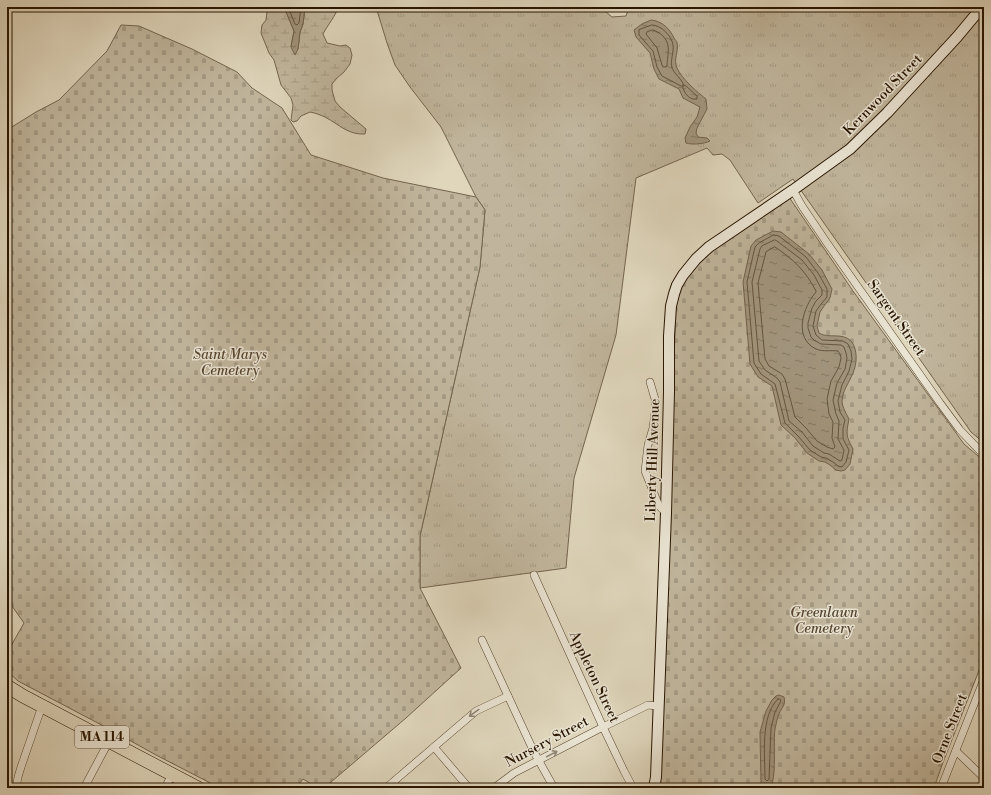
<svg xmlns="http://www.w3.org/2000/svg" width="991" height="795" font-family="'Libre Bodoni',serif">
	<defs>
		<pattern id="grass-tufts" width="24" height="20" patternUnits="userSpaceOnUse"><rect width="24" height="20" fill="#c0b59c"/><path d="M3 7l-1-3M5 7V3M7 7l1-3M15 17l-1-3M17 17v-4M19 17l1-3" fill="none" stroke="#a59b85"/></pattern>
		<pattern id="wetland-marsh" width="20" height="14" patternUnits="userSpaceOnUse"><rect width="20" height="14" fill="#c0b59c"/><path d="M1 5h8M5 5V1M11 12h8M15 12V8" fill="none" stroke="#a59b85"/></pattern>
		<pattern id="cemetery-stones" width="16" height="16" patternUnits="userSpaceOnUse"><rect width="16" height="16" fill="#c0b59c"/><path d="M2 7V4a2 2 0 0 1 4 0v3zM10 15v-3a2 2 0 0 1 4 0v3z" fill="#a59b85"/></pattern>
		<pattern id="water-ripples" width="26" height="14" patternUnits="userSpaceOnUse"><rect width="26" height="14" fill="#a1947c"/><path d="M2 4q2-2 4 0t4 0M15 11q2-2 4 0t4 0" fill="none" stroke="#837863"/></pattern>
	</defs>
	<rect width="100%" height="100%" fill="#dfd6bc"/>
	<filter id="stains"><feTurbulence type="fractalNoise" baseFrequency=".005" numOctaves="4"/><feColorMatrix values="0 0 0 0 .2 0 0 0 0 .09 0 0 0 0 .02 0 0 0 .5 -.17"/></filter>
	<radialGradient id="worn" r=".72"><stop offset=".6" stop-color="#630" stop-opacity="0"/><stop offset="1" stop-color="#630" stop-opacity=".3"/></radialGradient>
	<polygon fill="url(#grass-tufts)" stroke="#74654e" points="376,7 600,7 612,17 626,16 629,7 984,7 984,443 971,432 793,179 758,203 730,160 722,154 713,155 707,148 636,178 616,335 574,478 566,568 420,588 420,536 480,267 485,210 476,197 441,127 410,87 395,65 387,43"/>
	<path fill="url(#wetland-marsh)" stroke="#74654e" d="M 266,7 L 284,7 L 294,31 L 291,47 L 298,49 L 300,32 L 303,24 L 305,7 L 338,7 C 337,14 327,26 323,34 L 327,43 L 340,46 L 346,45 L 350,48 L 352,55 L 350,64 L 344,72 L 337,78 L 332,84 L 332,90 L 335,101 L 340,107 L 366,129 L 365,134 C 348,135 340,125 325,117 C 320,115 316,113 310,112 L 301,116 L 297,121 L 293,122 L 291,120 L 293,105 L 291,98 L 281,85 L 274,60 L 269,53 L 261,33 L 262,25 L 266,20 L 267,12 Z"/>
	<g fill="url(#cemetery-stones)" stroke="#74654e">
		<polygon points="121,25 139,26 192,49 237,72 252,88 282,108 311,155 383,178 476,197 485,210 480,267 420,536 420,588 461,668 406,718 324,788 318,788 303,779 296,788 220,788 156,755 111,730 18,681 7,671 7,653 24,623 7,599 7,130 36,112 59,100 107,51"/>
		<polygon points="789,197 853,291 964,444 984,461 984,662 980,668 942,765 934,788 659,788 676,305 684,278 702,258"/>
	</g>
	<g fill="url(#water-ripples)" stroke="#71614a">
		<polygon points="284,7 305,7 303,24 300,32 298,49 295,55 291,47 294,31"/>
		<path d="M 651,20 C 662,21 670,29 674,38 C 675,40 677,41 677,43 C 679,51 673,60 677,68 C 682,79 697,92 706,99 L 707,109 L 697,128 L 696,133 L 698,137 L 707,138 L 710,141 C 704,144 692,145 686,143 L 685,138 L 690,127 L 697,117 L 700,107 L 683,98 L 679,89 L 659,79 L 654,69 L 650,53 L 636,37 L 634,30 L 642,24 Z"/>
		<path d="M 773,231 L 781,232 L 809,254 L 822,270 L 832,289 L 830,298 L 824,306 L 820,312 L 817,326 L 819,333 C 828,339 842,332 851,341 C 858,349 857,364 853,373 C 849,383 842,391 842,402 C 843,409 846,413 849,419 C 846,434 846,436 853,449 L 850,464 L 845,470 L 841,471 L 836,470 L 830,465 L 825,462 L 819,461 L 807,453 L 795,438 L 781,425 L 772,386 L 758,377 L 750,364 L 743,282 L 751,246 L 756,240 Z"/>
		<path d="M 779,695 L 784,697 C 786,705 782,707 779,714 C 777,718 776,725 775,729 C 773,742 777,779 770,788 L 762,788 L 761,783 L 760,732 L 766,711 L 772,700 L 776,696 Z"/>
	</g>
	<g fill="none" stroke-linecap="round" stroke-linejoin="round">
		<g stroke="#64543e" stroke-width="1">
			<polyline points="288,7 295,24 297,25 299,23 301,7"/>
			<path d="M 652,25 C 661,25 672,36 673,45 C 674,52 670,61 672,68 C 674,73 680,78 683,83 L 683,86 L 681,86 L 662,76 L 657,67 L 653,51 L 639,35 L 639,30 Z"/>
			<path d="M 653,30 C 660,32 667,38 668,46 C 669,50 667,61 667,66 L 665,67 L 663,67 L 662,65 L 657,48 L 646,34 L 647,32 Z"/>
			<path d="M 684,85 L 686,86 L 697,96 L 697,99 C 689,100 685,94 683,88 Z"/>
			<polygon points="774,235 779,236 806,257 818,273 827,289 827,297 821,304 816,311 813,326 816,335 822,340 843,341 848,344 851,351 852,359 849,371 842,385 838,401 840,412 845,420 843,428 843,439 849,450 846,462 842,467 838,466 833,462 826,458 821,457 810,450 798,436 785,423 775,384 761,374 754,363 747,282 755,247 759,243"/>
			<polygon points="775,240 777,241 802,260 814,275 822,290 822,295 816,301 812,308 808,323 808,328 811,337 814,340 821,344 841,345 844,347 846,353 847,358 845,369 837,383 833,400 836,414 839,421 838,439 844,450 842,460 840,461 829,454 824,453 813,446 802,432 789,421 780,382 777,378 765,370 759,361 752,282 760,249 762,246"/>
			<path d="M 775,247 C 794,260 805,270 816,291 L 816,292 C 803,307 793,338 816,349 C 823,352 831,350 838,351 L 840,354 L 841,358 L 839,367 L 831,381 L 827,399 L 829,414 L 833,422 L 832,438 L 835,447 L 833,449 L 827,447 L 817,441 L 806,428 L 795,417 L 785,379 L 782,374 L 769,366 L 765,359 L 758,283 L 766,252 Z"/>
			<path d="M 778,699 L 780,699 L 781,701 L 775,712 L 771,728 L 769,779 L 767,781 L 765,779 C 765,756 760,716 778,699 Z"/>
		</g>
		<g stroke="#56452f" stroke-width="8">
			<g id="street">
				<polyline points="793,190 802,206 827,243 940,403 960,430 984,455"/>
				<polyline points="650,382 655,399 655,412 653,428 648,445 645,471 659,506 666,513"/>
				<polyline points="534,575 603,727 624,771 633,788"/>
				<polyline points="482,640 534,752 554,788"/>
				<polyline points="434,747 469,788"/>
				<polyline points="956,751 984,778"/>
				<polyline points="16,788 18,777 21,767 42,706"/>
				<polyline points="84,788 109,741"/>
				<polyline points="165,788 172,774"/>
				<polyline points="386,788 476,711 508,696"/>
				<polyline points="494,788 514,773 603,727 648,705 658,706"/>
				<polyline points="941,788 984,679"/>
			</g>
		</g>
		<g stroke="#281500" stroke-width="12">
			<polyline id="secondary" points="654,788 656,777 666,513 669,392 669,336 671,306 674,294 677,285 683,275 696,259 709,247 793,190 850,149 887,113 957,37 982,7"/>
		</g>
		<g stroke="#281500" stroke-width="14">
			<polyline id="highway" points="7,686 23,696 198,788"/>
		</g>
		<use href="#street" stroke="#eae4d3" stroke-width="7"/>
		<use href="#secondary" stroke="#eae4d3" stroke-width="10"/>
		<use href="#highway" stroke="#dfd6bc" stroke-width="13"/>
	</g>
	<defs><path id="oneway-shaft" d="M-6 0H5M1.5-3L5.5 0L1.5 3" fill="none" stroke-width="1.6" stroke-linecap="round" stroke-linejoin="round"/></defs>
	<g stroke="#938774">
		<use href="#oneway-shaft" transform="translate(474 713) rotate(144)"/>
		<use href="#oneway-shaft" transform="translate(552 754) rotate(-28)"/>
	</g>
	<g text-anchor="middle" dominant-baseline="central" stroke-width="3" stroke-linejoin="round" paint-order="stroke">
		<rect fill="#eae4d3" stroke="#62533f" stroke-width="1" x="75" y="726" width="54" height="22" rx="3"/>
		<g font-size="13" font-weight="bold" fill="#281500">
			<text x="102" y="737">MA 114</text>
		</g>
		<g font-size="14" fill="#281500" stroke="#eae4d3">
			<text transform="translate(883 95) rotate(-46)">Kernwood Street</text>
			<text transform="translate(896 318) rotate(55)">Sargent Street</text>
			<text transform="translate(653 460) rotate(-88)">Liberty Hill Avenue</text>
			<text transform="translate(594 677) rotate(65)">Appleton Street</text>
			<text transform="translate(950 729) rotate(-69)">Orne Street</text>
			<text transform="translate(547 742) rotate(-28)">Nursery Street</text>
		</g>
		<g font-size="14" font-style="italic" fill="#56452f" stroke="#eae4d3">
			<text x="230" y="355">Saint Marys<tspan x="230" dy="16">Cemetery</tspan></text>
			<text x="824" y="613">Greenlawn<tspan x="824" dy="16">Cemetery</tspan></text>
		</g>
	</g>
	<rect width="991" height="795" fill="none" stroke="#dfd6bc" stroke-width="24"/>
	<rect x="8" y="8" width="975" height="779" fill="none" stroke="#281500" stroke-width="2"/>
	<rect x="12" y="12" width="967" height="771" fill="none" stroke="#281500"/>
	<rect width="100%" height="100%" filter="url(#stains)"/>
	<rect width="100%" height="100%" fill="url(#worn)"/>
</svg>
